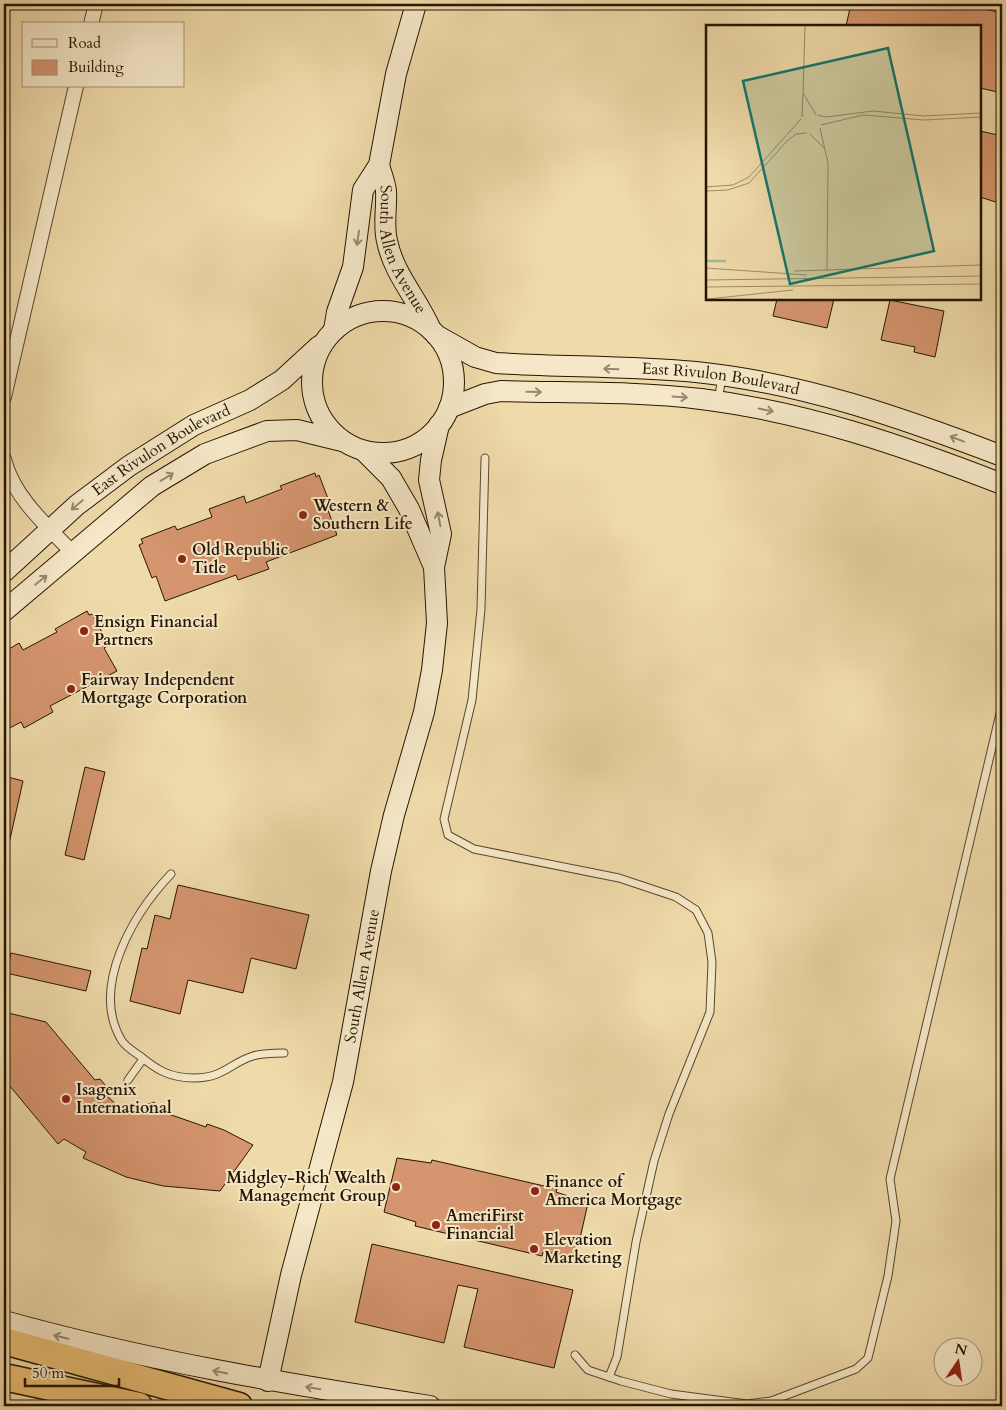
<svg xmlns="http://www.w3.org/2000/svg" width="1006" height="1410" font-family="Cardo,serif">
	<rect width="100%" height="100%" fill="#efdaa9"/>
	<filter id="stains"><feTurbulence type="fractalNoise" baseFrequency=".004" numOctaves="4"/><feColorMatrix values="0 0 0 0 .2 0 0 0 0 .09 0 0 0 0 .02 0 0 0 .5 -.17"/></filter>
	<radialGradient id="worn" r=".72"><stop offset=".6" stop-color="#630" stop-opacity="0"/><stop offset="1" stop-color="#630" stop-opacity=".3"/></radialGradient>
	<g fill="#d5956e" stroke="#251601">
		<polygon points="851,4 948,4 959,6 960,4 963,4 1002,13 1002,93 980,88 980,26 846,26"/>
		<polygon points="980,131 1002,136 1002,204 980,197"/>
		<polygon points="777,299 834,299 827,328 773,316"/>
		<polygon points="890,300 944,311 935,357 914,352 915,347 881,340"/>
		<polygon points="315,473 316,477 319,475 332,509 328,510 337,535 266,562 269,569 238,580 236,575 165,601 156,576 152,578 139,545 143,543 141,539 175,526 177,530 212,517 209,509 244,496 246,503 282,489 280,486"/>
		<polygon points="87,611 89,615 92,614 109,645 104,648 117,671 50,706 53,712 24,728 21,722 4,731 4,652 19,643 23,650 57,632 55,629"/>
		<polygon points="85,767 105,772 84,860 65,855"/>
		<polygon points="4,776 23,781 8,848 4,848"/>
		<polygon points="178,885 309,915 296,969 251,958 243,993 188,980 180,1014 130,1001 142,948 147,949 155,915 170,919"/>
		<polygon points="11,953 91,971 86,991 6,973"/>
		<polygon points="4,1012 46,1022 95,1080 100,1079 106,1086 103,1089 108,1097 117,1105 135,1109 154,1102 160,1111 206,1127 207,1124 224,1130 253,1145 220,1191 163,1186 126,1177 83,1158 86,1152 64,1139 58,1144 4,1079"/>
		<polygon points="397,1158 431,1163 432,1160 557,1189 556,1192 588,1203 576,1256 543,1252 542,1256 415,1226 416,1222 384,1212"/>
		<polygon points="372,1244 573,1290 554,1368 464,1347 478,1289 458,1285 444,1343 355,1322"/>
	</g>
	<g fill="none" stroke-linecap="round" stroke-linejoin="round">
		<g stroke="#58472b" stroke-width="9">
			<g id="lane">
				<polyline points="718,401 722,377"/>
				<polyline points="485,458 481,609 472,700 444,819 448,835 474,849 619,878 676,897 696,910 708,933 712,962 710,1012 669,1114 654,1161 636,1242 617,1357 609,1377"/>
				<path d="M 171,874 C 134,913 89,987 122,1041 C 126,1047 134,1052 140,1056 C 157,1070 170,1078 194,1078 C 224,1078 230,1063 253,1056 C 263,1053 274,1053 284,1053"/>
				<polyline points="128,1080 143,1059"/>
				<polyline points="575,1355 588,1370 621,1381 671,1394 747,1404 771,1401 856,1369 868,1358 888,1276 896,1221 890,1179 1002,705"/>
			</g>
		</g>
		<g stroke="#58472b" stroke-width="16">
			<g id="street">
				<polyline points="91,24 96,4"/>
				<polyline points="4,397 76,86"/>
				<path d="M 4,459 C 13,497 48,527 74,554"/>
			</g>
		</g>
		<g stroke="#251601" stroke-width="22">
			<g id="secondary">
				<path id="s1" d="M 379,165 C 381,173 385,182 386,191 C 387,207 383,225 387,241 C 394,275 418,299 431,330"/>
				<circle cx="383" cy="382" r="71"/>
				<polyline points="334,330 337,312 353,267 363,190 379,165 396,74 416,4"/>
				<path id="s2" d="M 436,335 L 475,357 L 496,363 C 562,367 630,366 696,372 C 803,383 903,418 1002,456"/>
				<path d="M 449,408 L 485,394 L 501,391 C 567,393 635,391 701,399 C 806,412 904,446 1002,484"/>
				<polyline points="364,451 391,478 409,509 434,567"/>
				<path id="s3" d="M 4,572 L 77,505 L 129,466 L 194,425 L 250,400 L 282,380 L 319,346"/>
				<polyline points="4,611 152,486 205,454 267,431 297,430 342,441"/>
				<path d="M 4,1321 C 144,1360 286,1384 430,1406"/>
				<path id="s4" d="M 268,1381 L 291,1275 L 343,1082 L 381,871 L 394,815 L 424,712 L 432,670 L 437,623 L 434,567 L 441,534 L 429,480 L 431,460 L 439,425"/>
			</g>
		</g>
		<g stroke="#251601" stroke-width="29">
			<g id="highway">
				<polyline points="4,1341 239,1406"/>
				<polyline points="4,1377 139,1406"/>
			</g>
		</g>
		<use href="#lane" stroke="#f5e7c7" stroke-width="7"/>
		<use href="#street" stroke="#f5e7c7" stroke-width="14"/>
		<use href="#secondary" stroke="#f5e7c7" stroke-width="20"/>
		<use href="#highway" stroke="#e8bd74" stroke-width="26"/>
	</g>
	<defs><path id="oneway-shaft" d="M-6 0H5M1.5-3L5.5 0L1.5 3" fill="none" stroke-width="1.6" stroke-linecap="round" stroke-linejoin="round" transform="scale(1.25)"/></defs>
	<g stroke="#97896e">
		<use href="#oneway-shaft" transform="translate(358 238) rotate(98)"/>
		<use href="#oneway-shaft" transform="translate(611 369) rotate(-178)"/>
		<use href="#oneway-shaft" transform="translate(534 392) rotate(1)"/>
		<use href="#oneway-shaft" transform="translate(680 397) rotate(4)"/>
		<use href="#oneway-shaft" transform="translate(766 410) rotate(11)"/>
		<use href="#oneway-shaft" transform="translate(957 439) rotate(-159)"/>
		<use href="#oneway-shaft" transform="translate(167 477) rotate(-31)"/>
		<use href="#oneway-shaft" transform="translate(77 505) rotate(140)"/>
		<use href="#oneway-shaft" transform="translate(439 519) rotate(-101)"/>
		<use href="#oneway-shaft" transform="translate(41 580) rotate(-39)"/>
		<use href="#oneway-shaft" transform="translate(61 1337) rotate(-166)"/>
		<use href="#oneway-shaft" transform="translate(220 1372) rotate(-169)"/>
		<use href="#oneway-shaft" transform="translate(313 1388) rotate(-171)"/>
	</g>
	<g fill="#8f2418" stroke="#f5e7c7" stroke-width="2">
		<circle cx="303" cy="515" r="5"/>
		<circle cx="182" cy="559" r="5"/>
		<circle cx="84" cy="631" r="5"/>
		<circle cx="71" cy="689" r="5"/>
		<circle cx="66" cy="1099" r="5"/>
		<circle cx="396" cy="1187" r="5"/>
		<circle cx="535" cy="1191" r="5"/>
		<circle cx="436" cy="1225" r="5"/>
		<circle cx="534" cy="1249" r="5"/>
	</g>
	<g text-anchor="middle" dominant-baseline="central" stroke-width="4" stroke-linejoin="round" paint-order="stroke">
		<g font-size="16" fill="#251601" stroke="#f5e7c7">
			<text stroke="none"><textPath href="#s1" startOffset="89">South Allen Avenue</textPath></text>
			<text stroke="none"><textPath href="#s2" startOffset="292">East Rivulon Boulevard</textPath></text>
			<text stroke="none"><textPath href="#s3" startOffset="200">East Rivulon Boulevard</textPath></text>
			<text stroke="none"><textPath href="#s4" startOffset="416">South Allen Avenue</textPath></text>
		</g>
		<g font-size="16" font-weight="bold" fill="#251601" stroke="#f5e7c7" text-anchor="start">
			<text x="313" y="506">Western &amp;<tspan x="313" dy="18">Southern Life</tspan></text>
			<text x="192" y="550">Old Republic<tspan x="192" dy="18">Title</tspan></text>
			<text x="94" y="622">Ensign Financial<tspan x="94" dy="18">Partners</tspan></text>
			<text x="81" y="680">Fairway Independent<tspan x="81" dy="18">Mortgage Corporation</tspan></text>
			<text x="76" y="1090">Isagenix<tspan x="76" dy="18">International</tspan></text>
			<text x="386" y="1178" text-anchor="end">Midgley-Rich Wealth<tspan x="386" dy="18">Management Group</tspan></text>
			<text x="545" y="1182">Finance of<tspan x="545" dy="18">America Mortgage</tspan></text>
			<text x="446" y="1216">AmeriFirst<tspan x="446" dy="18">Financial</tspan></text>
			<text x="544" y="1240">Elevation<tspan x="544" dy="18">Marketing</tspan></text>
		</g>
	</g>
	<g transform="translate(706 25)">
		<rect width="275" height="275" fill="#efdaa9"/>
		<path fill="none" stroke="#9bbba3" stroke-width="2.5" d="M 1,236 L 20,236"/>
		<path fill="none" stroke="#9e8c66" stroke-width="1" d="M 99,1 L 97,68 L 110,90M 111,90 L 120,92 L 167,86 L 218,91 L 275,88M 96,92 L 97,68M 115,100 L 157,90 L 218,95 L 275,92M 114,103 L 122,138 L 121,246M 104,109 L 118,123M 0,162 L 27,160 L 43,152 L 95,94M 0,166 L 22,165 L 43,158 L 82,115 L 90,109 L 101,108M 0,243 L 101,250M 88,246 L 275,240M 0,255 L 275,251M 0,262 L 275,259M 2,274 L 87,265"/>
		<path fill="#0f766e" fill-opacity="0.15" stroke="#0f766e" stroke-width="2.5" d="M 182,23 L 228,226 L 84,259 L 37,56 Z"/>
		<rect width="275" height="275" fill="none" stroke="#251601" stroke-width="2.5"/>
	</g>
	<rect width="1006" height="1410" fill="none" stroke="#efdaa9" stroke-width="20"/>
	<rect x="5" y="5" width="996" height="1400" fill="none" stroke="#251601" stroke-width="2.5"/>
	<rect x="10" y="10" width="986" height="1390" fill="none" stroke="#251601"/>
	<rect x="22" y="22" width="162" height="65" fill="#f5e7c7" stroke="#a29378"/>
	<rect x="32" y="39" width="25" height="8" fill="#f5e7c7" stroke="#a29378"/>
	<text x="68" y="48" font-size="15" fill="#251601">Road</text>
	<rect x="32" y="60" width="25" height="15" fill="#d5956e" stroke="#a29378"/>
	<text x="68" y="72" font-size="15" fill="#251601">Building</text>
	<g transform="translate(958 1362) rotate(13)"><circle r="24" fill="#f5e7c7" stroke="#a29378"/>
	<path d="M0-4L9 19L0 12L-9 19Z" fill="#8f2418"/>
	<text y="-8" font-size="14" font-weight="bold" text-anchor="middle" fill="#251601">N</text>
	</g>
	<path d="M25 1378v8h94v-8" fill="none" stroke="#251601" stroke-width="2.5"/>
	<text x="32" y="1378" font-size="15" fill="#251601" stroke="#f5e7c7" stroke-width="4" paint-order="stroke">50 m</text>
	<rect width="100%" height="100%" filter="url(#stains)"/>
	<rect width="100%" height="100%" fill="url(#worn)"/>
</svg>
